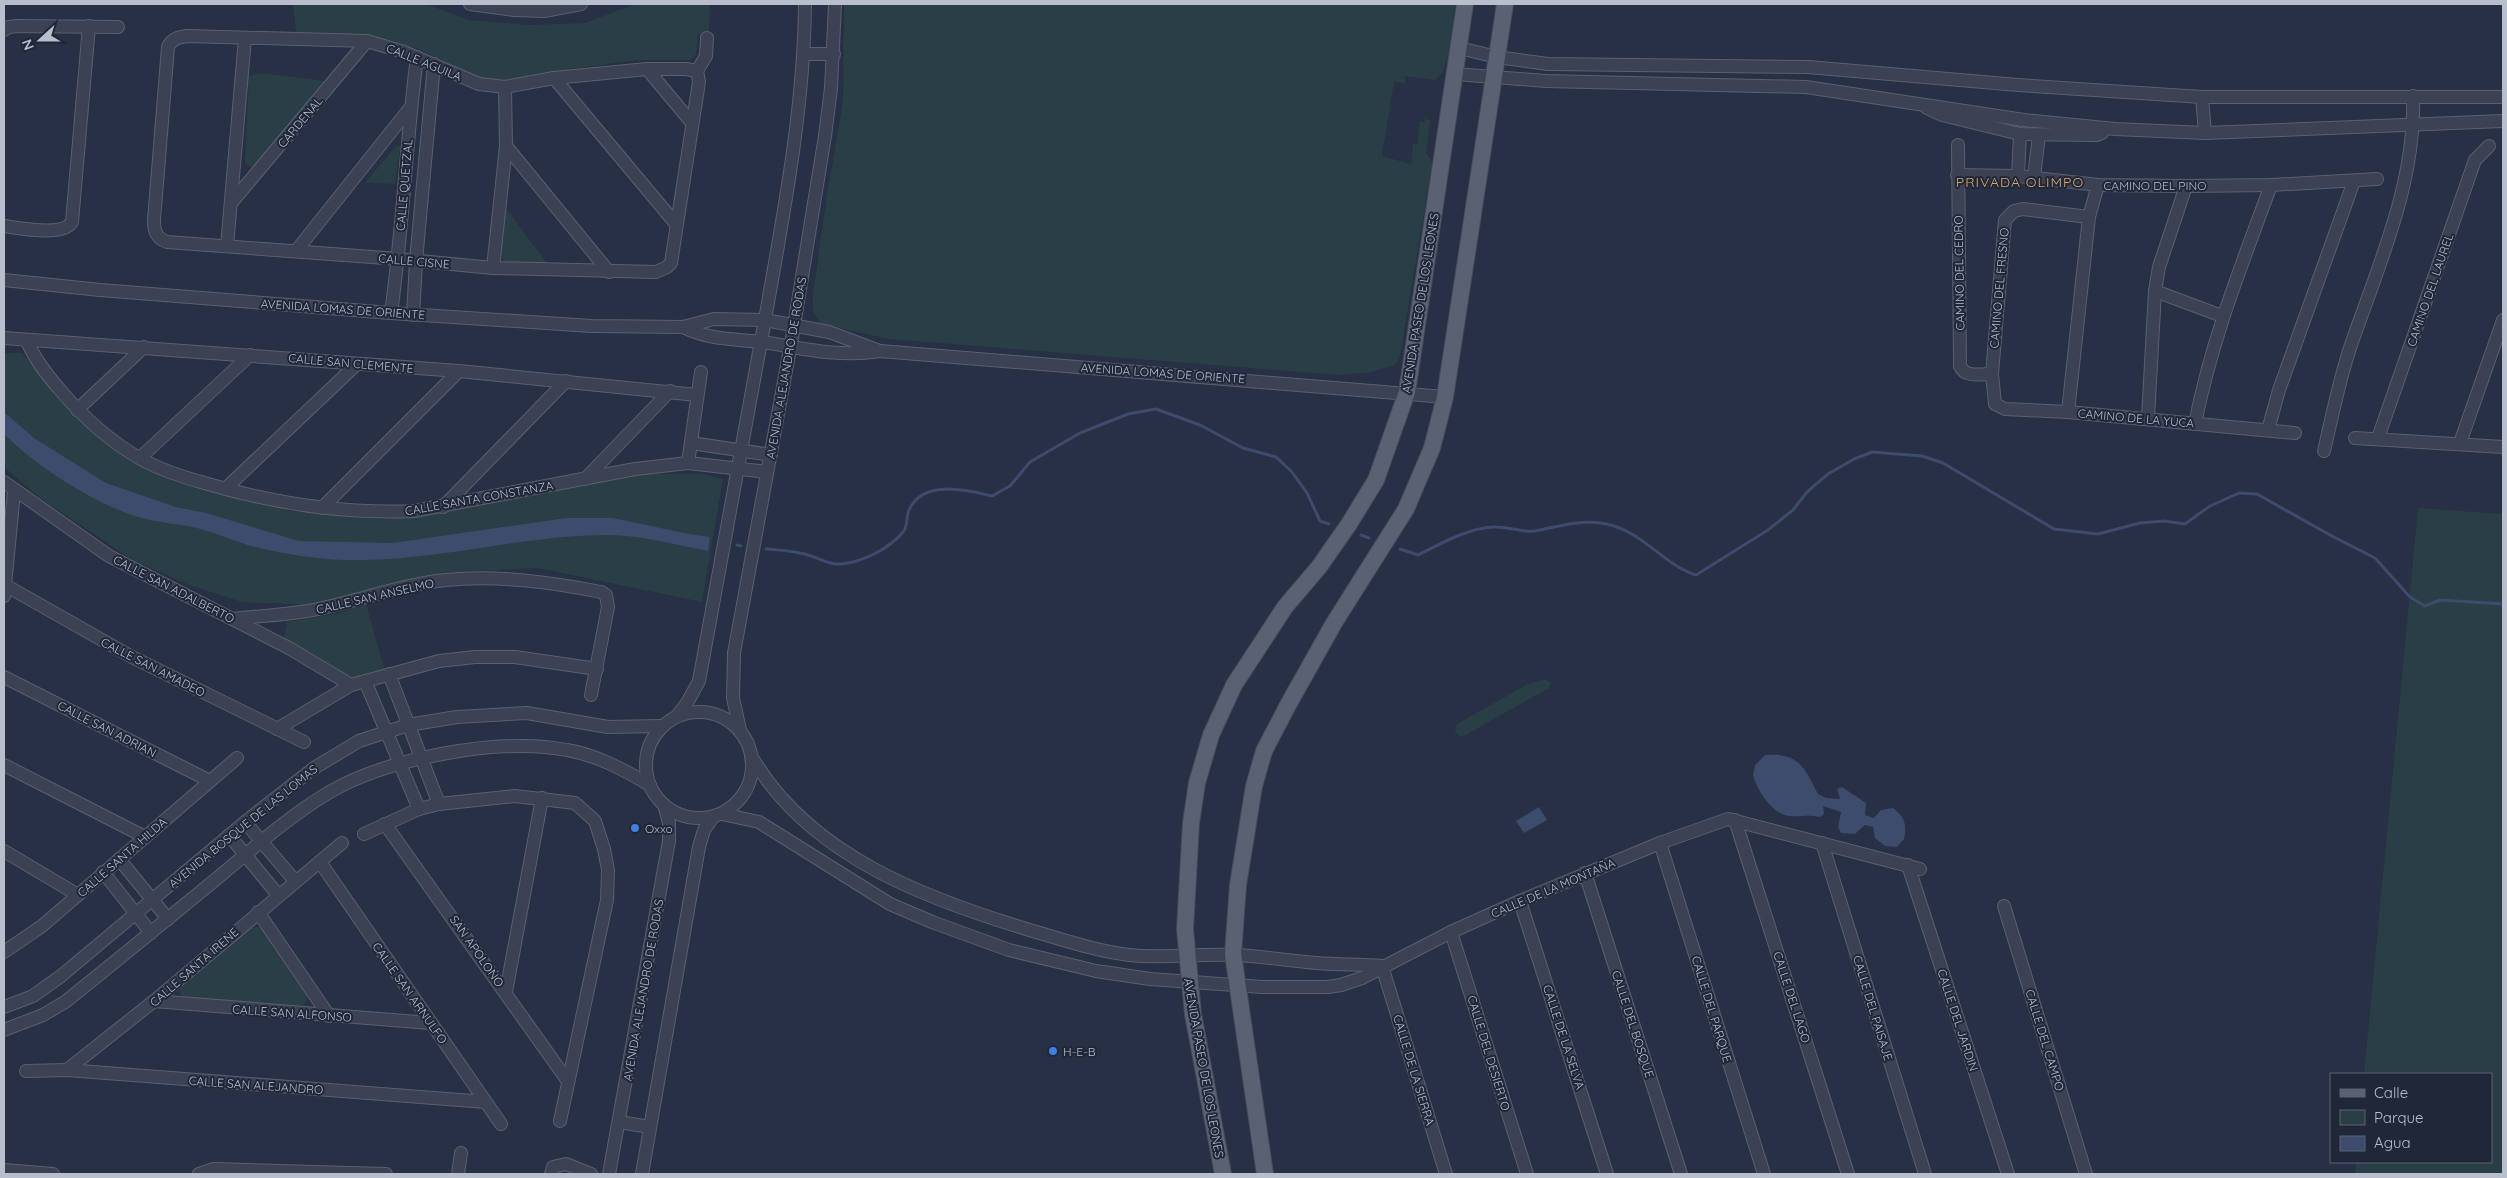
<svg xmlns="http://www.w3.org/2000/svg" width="2507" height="1178" font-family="Quicksand,sans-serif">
	<rect width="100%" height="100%" fill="#273044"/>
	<g fill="#293e45">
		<polygon points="293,4 426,4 469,20 530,25 585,23 635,4 710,4 709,31 698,35 696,54 691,60 639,60 563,70 491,84 421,50 395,42 368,36 296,33"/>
		<polygon points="844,4 1455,4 1449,52 1443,72 1435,80 1405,76 1405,83 1394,82 1382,156 1411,164 1413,144 1417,144 1420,121 1425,122 1425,118 1430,121 1426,153 1432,162 1431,170 1400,356 1395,365 1372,372 1339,375 889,339 821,324 813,311 813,294 826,201 843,101"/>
		<polygon points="260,73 327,81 257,167 251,167 245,163 249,76"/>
		<polygon points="396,146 400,146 400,149 395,184 365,183"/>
		<polygon points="506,208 552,270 510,265 503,261 500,253"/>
		<polygon points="4,353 22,353 73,414 127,455 179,483 291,511 404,516 451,511 635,474 703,474 723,479 702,602 538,568 442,573 306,605 242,602 189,585 131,559 40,498 4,467"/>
		<polygon points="2418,508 2503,514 2503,1174 2355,1174 2356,1162 2491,1162 2491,1074 2364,1074"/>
		<path d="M 366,604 L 385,671 L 360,679 L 352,677 C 333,668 294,654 284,637 L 287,622 L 340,613 Z"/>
		<polygon points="1544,679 1551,682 1549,688 1462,737 1457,735 1455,731 1457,724 1526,685"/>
		<polygon points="256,927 261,927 309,993 304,1007 181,998 180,989 252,928"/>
	</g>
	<g fill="#3d4b6d">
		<path d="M 4,412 L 34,438 L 106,483 L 176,507 L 206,513 L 299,541 L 393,543 L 566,518 L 613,518 L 689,534 L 710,537 L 708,551 C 676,545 641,535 608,535 C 526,535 445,559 363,560 C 326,561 288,555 251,546 C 234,541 218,534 201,529 C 180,524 159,523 138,517 C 93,503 37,467 4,434 Z"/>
		<path d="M 1765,755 C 1800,752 1805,769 1818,794 L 1826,798 L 1840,799 L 1837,789 L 1842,787 L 1866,803 L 1865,815 L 1874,818 L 1881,810 L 1893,808 C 1905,817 1907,825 1904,839 L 1897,847 L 1885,846 L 1875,838 L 1873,827 L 1865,825 L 1855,834 L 1841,833 L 1838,827 L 1841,812 L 1823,806 L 1824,814 L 1820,817 C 1808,814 1801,817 1789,816 C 1772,814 1757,790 1753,775 L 1755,765 Z"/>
		<polygon points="1539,807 1547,820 1524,833 1516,821"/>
	</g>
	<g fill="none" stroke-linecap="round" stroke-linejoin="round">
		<g stroke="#3d4b6d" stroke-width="3">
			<polyline points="1361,535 1369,538"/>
			<polyline points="737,545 741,546"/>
			<path d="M 766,549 C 780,550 795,551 808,555 C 823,559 831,567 848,563 C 866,560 891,547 903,532 C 908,527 906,517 909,510 C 923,479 966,490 992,496 L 1010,486 L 1030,462 L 1080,433 L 1128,414 L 1156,409 L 1200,425 L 1243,448 L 1276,457 L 1292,472 L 1307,493 L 1320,521 L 1329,524"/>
			<path d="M 1400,549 L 1418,555 C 1440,544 1468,528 1493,527 C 1506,526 1525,533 1535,531 C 1561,526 1587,517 1614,526 C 1646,536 1666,566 1696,575 L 1768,530 L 1793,510 L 1807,492 L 1828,474 L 1854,459 L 1872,452 L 1922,456 L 1943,463 L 2054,529 L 2098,534 L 2140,523 L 2164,521 L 2185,524 L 2210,506 L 2239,493 L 2257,494 L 2330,535 L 2375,558 L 2410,597 L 2425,606 L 2440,600 L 2503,604"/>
		</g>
		<g stroke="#5a6071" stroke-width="14">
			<g id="minor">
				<polyline points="470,4 514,10 544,11 581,4"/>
				<polyline points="4,30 9,27 17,26 118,27"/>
				<path d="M 188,36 L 367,41 L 404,52 L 479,84 L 505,87 L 554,78 L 647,69 L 686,69 L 697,71 L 699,82 L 671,263 L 667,267 L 656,272 L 493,268 L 399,259 L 167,242 C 156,238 154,231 154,220 L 168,47 C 172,38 180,37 188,36 Z"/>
				<polyline points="1459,48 1497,57 1548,64 1808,67 2018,85 2202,97 2503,97"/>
				<polyline points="805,54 834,54"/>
				<polyline points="647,69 692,123"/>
				<polyline points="697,71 706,56 707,38"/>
				<polyline points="1455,74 1546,81 1806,87 2024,120 2115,129 2205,133 2503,121"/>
				<polyline points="554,78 676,224"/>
				<polyline points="2202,97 2205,133"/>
				<polyline points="1927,108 1942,115 2020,134 2097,135 2102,133"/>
				<path d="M 1958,145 L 1960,366 C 1965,378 1981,374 1992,374"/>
				<polyline points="506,146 609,272"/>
				<polyline points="1957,175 2018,176 2098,185 2186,186 2271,185 2377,179"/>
				<polyline points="2018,176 2020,134"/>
				<polyline points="2034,177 2039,135"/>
				<polyline points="232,202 367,41"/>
				<polyline points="2089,217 2023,209 2014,211 2005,220 1992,374 1995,404 2005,409 2068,412 2295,433"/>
				<path d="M 4,226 C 19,228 63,237 72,222 L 89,26"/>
				<polyline points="227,246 245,38"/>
				<polyline points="296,251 410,108"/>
				<polyline points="493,268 506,146 505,87"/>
				<polyline points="4,280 100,290 391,313 592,326 683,327 714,319 765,320 829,332 880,351"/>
				<polyline points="2155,291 2222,316"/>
				<path d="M 391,313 C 403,228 406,142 417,57"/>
				<polyline points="413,315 416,261 434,64"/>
				<path d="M 683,327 C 709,340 734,339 762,342 C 802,348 839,358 880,351 L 1445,397"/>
				<polyline points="4,338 459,371 697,395"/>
				<path d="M 27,341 C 35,360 47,375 61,391 C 83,417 111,442 141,459 C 162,471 186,478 208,484 C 276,504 344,514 414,511 L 635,469 L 688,463 L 767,472"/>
				<polyline points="77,410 144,347"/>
				<polyline points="2068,412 2089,217 2098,185"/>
				<polyline points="2148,418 2155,291 2159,267 2186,186"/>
				<path d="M 2195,424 C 2211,341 2242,264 2271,185"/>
				<polyline points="2268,430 2279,390 2354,181"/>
				<polyline points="2355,438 2503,447"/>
				<polyline points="2378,438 2475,160 2489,146"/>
				<polyline points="691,443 771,455"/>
				<polyline points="2460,443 2503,320"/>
				<path d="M 2324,451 C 2332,417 2339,381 2350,348 C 2378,266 2416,184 2413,96"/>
				<polyline points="140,458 250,355"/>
				<polyline points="688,463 701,372"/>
				<polyline points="585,479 670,391"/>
				<polyline points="4,482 109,556 289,648 351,685"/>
				<polyline points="225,489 357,364"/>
				<polyline points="443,507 566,381"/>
				<polyline points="322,508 459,371"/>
				<polyline points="5,585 132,657 304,742"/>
				<polyline points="4,596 14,492"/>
				<path d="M 233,619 C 264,615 297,615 327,607 C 367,598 406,584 446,580 C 498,575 550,582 601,592 L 606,595 L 608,607 L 591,695"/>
				<polyline points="389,674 439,804"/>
				<polyline points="4,677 210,781"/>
				<polyline points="365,681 419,809"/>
				<circle cx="699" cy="765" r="53"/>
				<path d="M 677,716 L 687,703 L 699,681 C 721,559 744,436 766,314 C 784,211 804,108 805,4"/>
				<polyline points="277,729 351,685 439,661 475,657 515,657 597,669"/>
				<polyline points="740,730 733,698 734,653 792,338 825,136 831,88 835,4"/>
				<path d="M 753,759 C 811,857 929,900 1033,931 C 1064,940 1096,951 1129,955 C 1164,959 1199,953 1235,955 C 1262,956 1290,961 1317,963 C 1339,965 1360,964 1382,966"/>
				<polyline points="4,765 145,837"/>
				<polyline points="722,814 759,822 890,904 932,922 1009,950 1096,971 1150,979 1262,987 1328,987 1341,985 1362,978 1451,932 1520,901 1660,843 1728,819 1920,869"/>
				<polyline points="1735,820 1848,1174"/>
				<polyline points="245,822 295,881"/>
				<polyline points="385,824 567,1080"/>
				<polyline points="364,834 419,809 439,804 515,796 575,803 595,821 604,849 608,870 607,900 560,1121"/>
				<polyline points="229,835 278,895"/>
				<polyline points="1660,843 1764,1174"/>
				<polyline points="1822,843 1925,1174"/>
				<polyline points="4,851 78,895"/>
				<polyline points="119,859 168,919"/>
				<polyline points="320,862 501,1124"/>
				<polyline points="1908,865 2008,1174"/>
				<polyline points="103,872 151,933"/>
				<polyline points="1585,873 1681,1174"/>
				<polyline points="1520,901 1607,1174"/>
				<polyline points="2004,906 2086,1174"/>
				<polyline points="258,912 329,1016"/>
				<polyline points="1451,932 1527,1174"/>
				<polyline points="4,952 42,926 237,758"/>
				<polyline points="1382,966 1446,1174"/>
				<polyline points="506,992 542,798"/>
				<polyline points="154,1001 430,1023"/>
				<polyline points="4,1007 33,996 61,976 245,822 314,768 359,741 408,725 457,717 527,713 608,727 662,726"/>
				<path d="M 4,1030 L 43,1015 L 65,1002 C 115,962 165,921 215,880 C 251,850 288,817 328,793 C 387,758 500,737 567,750 C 597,755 624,770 650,785"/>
				<polyline points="67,1070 154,1001 342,843"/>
				<polyline points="26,1071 67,1070 486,1102"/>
				<polyline points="619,1122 650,1127"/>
				<polyline points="4,1170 53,1174"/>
				<polyline points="199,1174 214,1169 386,1174"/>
				<polyline points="458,1174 461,1153"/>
				<polyline points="551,1174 553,1167 566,1164 591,1174"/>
				<polyline points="609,1174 669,841 669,823 664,805"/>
				<polyline points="642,1174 699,847 704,830 713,817"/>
			</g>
		</g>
		<g stroke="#454b5d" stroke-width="18">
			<g id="major">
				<polyline points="1223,1174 1193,1014 1185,929 1191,823 1197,783 1211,735 1234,685 1285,607 1319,567 1349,524 1376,480 1407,392 1465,4"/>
				<polyline points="1265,1174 1233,954 1238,885 1254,786 1264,751 1288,705 1334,623 1406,509 1432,448 1445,397 1505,4"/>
			</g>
		</g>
		<use href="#minor" stroke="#3c4253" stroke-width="12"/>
		<use href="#major" stroke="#5a6173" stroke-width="16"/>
	</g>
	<g fill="#3f7fe0" stroke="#202739" stroke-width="2">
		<circle cx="635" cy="828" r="5"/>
		<circle cx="1053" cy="1051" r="5"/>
	</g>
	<g text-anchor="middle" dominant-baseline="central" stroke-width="4" stroke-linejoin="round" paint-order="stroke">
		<g font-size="12" fill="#b9becd" stroke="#202739">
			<text transform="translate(424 62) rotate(22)">CALLE AGUILA</text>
			<text transform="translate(300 122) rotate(-50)">CARDENAL</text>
			<text transform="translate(404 185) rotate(-85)">CALLE QUETZAL</text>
			<text x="2155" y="185">CAMINO DEL PINO</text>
			<text transform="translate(414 261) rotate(5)">CALLE CISNE</text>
			<text transform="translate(1959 273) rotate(-91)">CAMINO DEL CEDRO</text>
			<text transform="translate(1999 288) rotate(-85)">CAMINO DEL FRESNO</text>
			<text transform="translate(2430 290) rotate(-71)">CAMINO DEL LAUREL</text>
			<text transform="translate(1420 303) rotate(-81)">AVENIDA PASEO DE LOS LEONES</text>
			<text transform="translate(343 309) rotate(4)">AVENIDA LOMAS DE ORIENTE</text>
			<text transform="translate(351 363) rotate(5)">CALLE SAN CLEMENTE</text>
			<text transform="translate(786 368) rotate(-80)">AVENIDA ALEJANDRO DE RODAS</text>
			<text transform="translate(1163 373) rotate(4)">AVENIDA LOMAS DE ORIENTE</text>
			<text transform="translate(2136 418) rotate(5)">CAMINO DE LA YUCA</text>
			<text transform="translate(479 498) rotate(-10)">CALLE SANTA CONSTANZA</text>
			<text transform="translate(174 589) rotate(27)">CALLE SAN ADALBERTO</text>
			<text transform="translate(375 596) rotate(-13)">CALLE SAN ANSELMO</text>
			<text transform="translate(153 667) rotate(27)">CALLE SAN AMADEO</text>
			<text transform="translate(107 729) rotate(27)">CALLE SAN ADRIAN</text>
			<text transform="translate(243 826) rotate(-39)">AVENIDA BOSQUE DE LAS LOMAS</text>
			<text transform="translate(122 857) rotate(-41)">CALLE SANTA HILDA</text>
			<text transform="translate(1553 888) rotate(-23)">CALLE DE LA MONTAÑA</text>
			<text transform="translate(477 951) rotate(55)">SAN APOLONO</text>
			<text transform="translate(194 967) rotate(-41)">CALLE SANTA IRENE</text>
			<text transform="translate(643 990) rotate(-80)">AVENIDA ALEJANDRO DE RODAS</text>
			<text transform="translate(410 993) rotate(55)">CALLE SAN ARNULFO</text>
			<text transform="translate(1792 997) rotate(72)">CALLE DEL LAGO</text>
			<text transform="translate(1873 1008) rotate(73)">CALLE DEL PAISAJE</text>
			<text transform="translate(1712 1009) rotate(73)">CALLE DEL PARQUE</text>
			<text transform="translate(292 1013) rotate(4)">CALLE SAN ALFONSO</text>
			<text transform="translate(1958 1020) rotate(72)">CALLE DEL JARDIN</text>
			<text transform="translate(1633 1024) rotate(72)">CALLE DEL BOSQUE</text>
			<text transform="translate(1564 1037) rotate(72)">CALLE DE LA SELVA</text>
			<text transform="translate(2045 1040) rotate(73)">CALLE DEL CAMPO</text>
			<text transform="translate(1489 1053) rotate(73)">CALLE DEL DESIERTO</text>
			<text transform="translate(1204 1068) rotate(80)">AVENIDA PASEO DE LOS LEONES</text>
			<text transform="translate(1414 1070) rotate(73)">CALLE DE LA SIERRA</text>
			<text transform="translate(256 1085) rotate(4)">CALLE SAN ALEJANDRO</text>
		</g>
		<g font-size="12" fill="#b9becd" stroke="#202739" text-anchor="start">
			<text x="645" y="828">Oxxo</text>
			<text x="1063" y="1051">H-E-B</text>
		</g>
		<g font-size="14" letter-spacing="1" fill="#d8a769" stroke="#202739">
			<text x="2020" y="182">PRIVADA OLIMPO</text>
		</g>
	</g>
	<rect width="2507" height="1178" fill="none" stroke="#b9becd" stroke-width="10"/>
	<rect x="2330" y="1073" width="162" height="90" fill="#202739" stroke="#5d6374"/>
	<rect x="2340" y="1089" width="25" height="8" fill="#5a6173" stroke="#5d6374"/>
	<text x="2374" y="1098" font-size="15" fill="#b9becd">Calle</text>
	<rect x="2340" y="1110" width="25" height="15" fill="#293e45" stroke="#5d6374"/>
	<text x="2374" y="1123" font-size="15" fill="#b9becd">Parque</text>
	<rect x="2340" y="1136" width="25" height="15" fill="#3d4b6d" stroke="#5d6374"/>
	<text x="2374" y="1148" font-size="15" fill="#b9becd">Agua</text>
	<g transform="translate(40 40) rotate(249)" stroke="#202739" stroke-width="4" paint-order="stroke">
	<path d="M0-4L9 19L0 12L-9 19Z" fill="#b9becd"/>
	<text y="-8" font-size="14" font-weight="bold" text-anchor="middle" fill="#b9becd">N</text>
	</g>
</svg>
